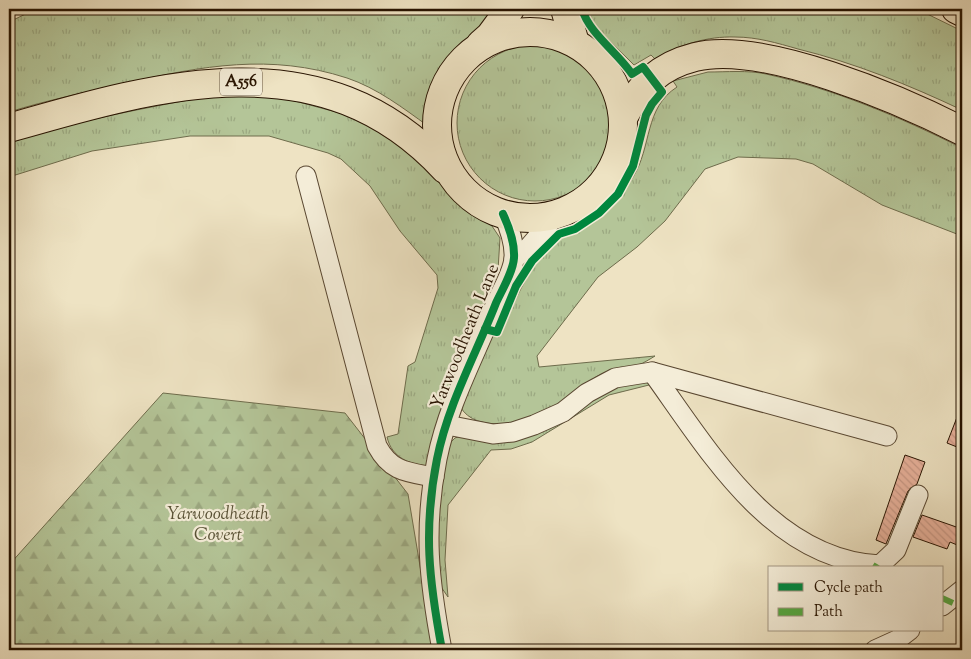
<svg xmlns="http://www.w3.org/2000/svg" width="971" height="659" font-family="'Sorts Mill Goudy',serif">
	<defs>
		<pattern id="grass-tufts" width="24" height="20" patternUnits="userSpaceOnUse" patternTransform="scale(1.25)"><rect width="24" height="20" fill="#b4c598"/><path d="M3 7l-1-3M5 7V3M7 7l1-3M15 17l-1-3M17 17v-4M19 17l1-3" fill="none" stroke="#9ba881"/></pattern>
		<pattern id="forest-firs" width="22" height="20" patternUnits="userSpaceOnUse" patternTransform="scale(1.25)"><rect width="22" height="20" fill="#b4c598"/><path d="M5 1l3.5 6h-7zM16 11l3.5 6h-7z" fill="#9ba881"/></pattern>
		<pattern id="building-back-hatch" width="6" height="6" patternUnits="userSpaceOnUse" patternTransform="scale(1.25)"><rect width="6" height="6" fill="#e8b19b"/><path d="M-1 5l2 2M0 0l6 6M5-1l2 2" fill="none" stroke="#c79784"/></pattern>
	</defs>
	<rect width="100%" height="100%" fill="#eee3c3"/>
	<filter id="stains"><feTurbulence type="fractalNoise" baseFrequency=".004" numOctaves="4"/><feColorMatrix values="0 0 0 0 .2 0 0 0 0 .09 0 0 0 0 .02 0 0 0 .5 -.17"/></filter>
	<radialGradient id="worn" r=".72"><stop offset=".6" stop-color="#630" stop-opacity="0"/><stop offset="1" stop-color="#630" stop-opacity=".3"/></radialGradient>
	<g fill="url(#grass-tufts)" stroke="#6e6c4c">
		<path d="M 36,9 L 495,9 L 472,38 L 451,58 L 437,83 L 430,104 L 428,126 C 403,108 377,88 347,78 C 270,53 203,66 126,83 C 87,92 48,100 9,112 L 9,22 Z"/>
		<path d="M 586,9 L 917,9 L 962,31 L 962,110 C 909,85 855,63 798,49 C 777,43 757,37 735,37 C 708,36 678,45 655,59 L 651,55 L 634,65 L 594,25 Z"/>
		<circle cx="535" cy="123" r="78"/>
		<path d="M 708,72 C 726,72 748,70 766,74 C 834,89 900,117 962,148 L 962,236 L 882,205 L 813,164 L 796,159 L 738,157 L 705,169 L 665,221 L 637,247 L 598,277 L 537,356 L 539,367 L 655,356 C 650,359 644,363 638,365 C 627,368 612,368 601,374 C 584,383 571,399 555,408 C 532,422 475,436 460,406 L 492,334 L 499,337 C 515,302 530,258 564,235 C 573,228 585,226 594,219 C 609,208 623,192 633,177 C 652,147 644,108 677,87 L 673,81 Z"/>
		<path d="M 215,95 L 280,97 L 351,116 L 382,131 L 434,170 L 457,198 L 492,226 L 500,238 L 498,270 L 491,293 L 448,391 L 428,466 C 409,464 392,458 387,437 L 398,434 L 408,366 L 415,362 L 438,288 L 437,275 L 400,231 L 370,186 L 341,159 L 328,153 L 269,136 L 190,136 L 92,151 L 9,177 L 9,143 C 76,120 146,108 215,95 Z"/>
		<polygon points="648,375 653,384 609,395 532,442 511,449 491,450 448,505 445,560 448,597 439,584 437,487 449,444 455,438 464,435 509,436 614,381"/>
	</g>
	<polygon fill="url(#forest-firs)" stroke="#6e6c4c" points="163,393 345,413 408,494 434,650 9,650 9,565"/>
	<g fill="url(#building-back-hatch)" stroke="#271300">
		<polygon points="961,407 962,407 962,449 947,443"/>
		<polygon points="905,455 925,462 917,484 908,491 886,544 876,540"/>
		<polygon points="922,515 962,529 962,547 950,542 947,549 913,537"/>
	</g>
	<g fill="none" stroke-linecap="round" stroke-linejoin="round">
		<g stroke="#594731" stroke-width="21">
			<g id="minor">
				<path d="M 306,176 L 377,446 C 391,472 407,472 434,477"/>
				<polyline points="514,259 528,248 557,214"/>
				<polyline points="652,372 887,436"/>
				<path d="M 447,425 L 493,434 L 513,432 L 534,425 L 563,412 L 587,393 L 615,378 L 652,372 C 709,451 772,560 880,565 L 896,550 L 918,495"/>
				<polyline points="942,606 962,590"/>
				<path d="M 442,650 C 429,580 423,530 437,459 C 448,404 476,354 496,303 C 502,290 513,272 514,258 C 515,242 509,227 503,214"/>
				<polyline points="875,650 897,640 910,630"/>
			</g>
		</g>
		<g stroke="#271300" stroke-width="30">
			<g id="highway">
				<polyline points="565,9 575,43"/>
				<polyline points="956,9 962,12"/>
				<circle cx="530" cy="125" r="93"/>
				<polyline points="481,44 490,36 510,9"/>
				<path d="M 623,118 C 639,86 659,66 695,57 C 762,40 901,100 962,131"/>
				<path d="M 9,128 C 161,84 323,37 445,169"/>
			</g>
		</g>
		<use href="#minor" stroke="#f4edd8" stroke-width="19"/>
		<use href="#highway" stroke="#eee3c3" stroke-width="28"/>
		<g stroke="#53a840" stroke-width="6" stroke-dasharray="12 6" stroke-linecap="butt">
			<polyline points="873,565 878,568"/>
			<polyline points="942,598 962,607"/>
		</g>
		<g stroke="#f4edd8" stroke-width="11">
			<g id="cycleway">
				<path d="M 485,329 L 497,332 L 516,286 L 532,261 L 559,234 L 575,229 L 599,213 L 618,194 L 633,166 L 646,115 L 652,104 L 662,92 L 643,67 L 632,74 C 617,52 589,33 582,9"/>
				<path d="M 442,650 C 429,580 423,530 437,459 C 448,404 476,354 496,303 C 502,290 513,272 514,258 C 515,242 509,227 503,214"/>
			</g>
		</g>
		<use href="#cycleway" stroke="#00873e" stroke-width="8"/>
	</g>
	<g text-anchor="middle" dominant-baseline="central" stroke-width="4.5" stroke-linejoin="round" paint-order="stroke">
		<rect fill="#f4edd8" stroke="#645441" stroke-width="1" x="220" y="68.5" width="42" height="27" rx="4"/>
		<g font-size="16" font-weight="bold" fill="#271300">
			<text x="241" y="82">A556</text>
		</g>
		<g font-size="18" fill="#271300" stroke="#f4edd8">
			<text transform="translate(466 337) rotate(-68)">Yarwoodheath Lane</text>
		</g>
		<g font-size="18" font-style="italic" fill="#585135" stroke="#f4edd8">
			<text x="218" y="515">Yarwoodheath<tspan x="218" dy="21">Covert</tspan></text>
		</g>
	</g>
	<rect width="971" height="659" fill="none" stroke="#eee3c3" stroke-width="30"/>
	<rect x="10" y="10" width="951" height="639" fill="none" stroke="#271300" stroke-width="2.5"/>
	<rect x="15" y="15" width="941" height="629" fill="none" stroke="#271300"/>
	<rect x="768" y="566" width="175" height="65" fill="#f4edd8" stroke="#a29682"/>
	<rect x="778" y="583" width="25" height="8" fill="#00873e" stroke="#a29682"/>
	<text x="814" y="592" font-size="15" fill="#271300">Cycle path</text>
	<rect x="778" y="608" width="25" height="8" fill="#53a840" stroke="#a29682"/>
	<text x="814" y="616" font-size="15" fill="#271300">Path</text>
	<rect width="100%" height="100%" filter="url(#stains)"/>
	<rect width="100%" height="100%" fill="url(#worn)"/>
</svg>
